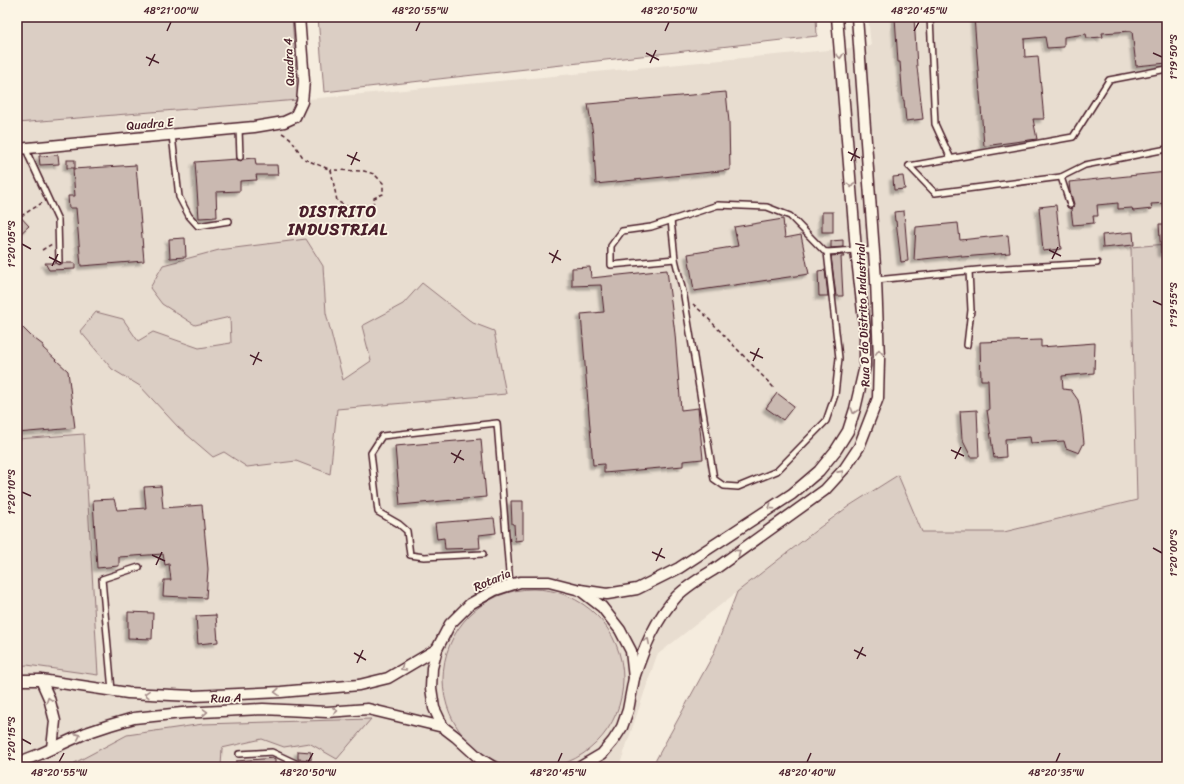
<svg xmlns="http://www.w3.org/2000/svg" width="1184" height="784" font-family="Sriracha,sans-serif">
	<defs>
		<filter id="shadow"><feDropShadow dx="-3.5" dy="3.5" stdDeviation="1" flood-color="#0004"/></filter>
	</defs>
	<rect width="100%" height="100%" fill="#f5ecde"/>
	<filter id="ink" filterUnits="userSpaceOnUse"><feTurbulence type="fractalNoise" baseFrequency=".025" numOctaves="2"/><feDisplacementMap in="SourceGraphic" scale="8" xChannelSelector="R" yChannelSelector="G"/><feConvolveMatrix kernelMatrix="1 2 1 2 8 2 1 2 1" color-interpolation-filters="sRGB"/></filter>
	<g filter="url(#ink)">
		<polygon fill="#e8ddd0" points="868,17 1167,17 1167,244 1131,247 1138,500 1004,532 922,532 898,476 837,513 657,655 619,767 17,767 17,123 298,100 871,46"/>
		<g fill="#dbcec4" stroke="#927678">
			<polygon points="17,17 292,17 298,100 17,123"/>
			<polygon points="318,17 816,17 817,36 324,92"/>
			<polygon points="306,239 323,266 326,313 343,380 371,361 362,326 403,304 422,283 473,323 494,331 506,394 337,409 330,474 296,461 247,467 224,452 213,457 178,427 140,386 112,369 80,331 96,312 123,319 138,341 153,332 199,348 231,343 230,317 195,325 162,304 150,288 163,265 219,250"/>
			<polygon points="1167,244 1167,767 652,767 713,655 737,592 819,528 849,506 898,475 922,532 1004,532 1137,500 1131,247"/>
			<polygon points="84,434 98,675 27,665 17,666 17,439"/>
			<circle cx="533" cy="679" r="90"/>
			<polygon points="371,719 337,759 309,743 284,747 262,739 222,748 221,767 67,767 127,735 203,724"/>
		</g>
		<g fill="#cab9b1" stroke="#4a1f2b" filter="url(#shadow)">
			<polygon points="895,17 914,17 917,67 923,119 906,121 904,100 903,100 900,62 898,62"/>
			<polygon points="974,17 1167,17 1167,63 1136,66 1132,31 1102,33 1103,37 1087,38 1086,34 1064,37 1064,47 1047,48 1045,37 1024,39 1025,57 1038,56 1044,119 1033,119 1037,139 984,146"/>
			<polygon points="726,92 729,122 730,170 596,184 593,134 588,104"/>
			<polygon points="58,155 59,164 40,165 39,156"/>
			<polygon points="255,158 256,165 277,165 278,175 256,175 257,180 240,181 240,191 216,192 217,217 199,218 195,162 237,159 241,161 243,159"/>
			<rect x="67" y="160" width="8" height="8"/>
			<polygon points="136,165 144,261 81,266 76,208 69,208 68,196 75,196 73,169"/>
			<polygon points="1167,172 1167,203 1151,204 1152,209 1133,211 1132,208 1118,209 1118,203 1097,205 1098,216 1093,216 1094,223 1073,225 1071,209 1074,204 1070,191 1069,182"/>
			<polygon points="903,176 905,189 894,190 893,177"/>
			<polygon points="1056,205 1061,249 1043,251 1039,207"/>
			<polygon points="904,211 908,261 901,262 896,221 895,221 894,212"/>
			<rect x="822" y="212" width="11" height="20"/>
			<polygon points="17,213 29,226 20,234 17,230"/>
			<polygon points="783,219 785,238 801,235 809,274 694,291 688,254 738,246 734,227"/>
			<polygon points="958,223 960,240 1008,235 1010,253 962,257 962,255 914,260 916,227"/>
			<polygon points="1159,224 1167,224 1167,253 1161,253"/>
			<polygon points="1133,232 1134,245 1103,248 1102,235"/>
			<polygon points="185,238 186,257 170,258 169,239"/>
			<polygon points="843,240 843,247 831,248 831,241"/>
			<polygon points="843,255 844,257 841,257 843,296 836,296 831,256"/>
			<polygon points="45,263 56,263 59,265 62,263 75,263 75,269 49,270"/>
			<polygon points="590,267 591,278 667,270 675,334 681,410 698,408 703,459 683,461 683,466 604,473 604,464 593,465 581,314 604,312 601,285 572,286 572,268"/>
			<polygon points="825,270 828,296 819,296 818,271"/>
			<polygon points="17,322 31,336 43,345 43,348 68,371 75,428 17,433"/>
			<polygon points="1041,340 1041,347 1095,343 1094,373 1062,376 1063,389 1071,390 1078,400 1081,416 1084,443 1079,453 1066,448 1064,441 1031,443 1030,437 1005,439 1006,457 994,458 987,410 989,410 988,380 981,380 980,342"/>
			<polygon points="777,393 794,406 783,420 766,408"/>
			<polygon points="977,410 979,457 971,457 962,439 960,411"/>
			<polygon points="481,439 486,497 400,505 395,446"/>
			<polygon points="161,486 163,508 202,505 208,569 206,598 163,596 164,580 171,580 169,564 165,565 163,554 119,557 119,566 97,568 93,500 114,499 117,510 146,508 144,487"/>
			<polygon points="511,501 523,501 523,540 515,541 514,524 512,524"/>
			<polygon points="494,518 496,533 479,535 480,548 445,549 444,538 437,539 435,523"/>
			<polygon points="128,612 153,613 152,639 128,638"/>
			<polygon points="216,615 218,642 198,644 196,616"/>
			<polygon points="298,751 311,752 311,760 298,759"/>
			<polygon points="275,758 275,767 236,767 236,761"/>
		</g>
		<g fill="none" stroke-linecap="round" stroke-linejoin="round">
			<g stroke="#4a1f2b" stroke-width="8">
				<g id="lane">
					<polyline points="930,17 935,124 951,159"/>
					<polyline points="239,129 240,157"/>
					<polyline points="172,135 179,197 189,216 198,226 229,221"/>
					<polyline points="26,148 29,157 58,220 59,261"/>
					<polyline points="909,166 1073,137 1109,80 1167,69"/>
					<polyline points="909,166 935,193 1061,177"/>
					<polyline points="1070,205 1061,177 1085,165 1167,149"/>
					<polyline points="671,220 675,259 684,296 714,479 724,486 738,487 777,471 826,421 835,395 839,358 827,252"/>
					<polyline points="675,259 611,265 611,246 622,231 651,227 718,205 767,207 790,216 824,251 827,252 856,250 874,251"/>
					<polyline points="876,280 987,269 1097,263"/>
					<polyline points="967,345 971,310 969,271"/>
					<polyline points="483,554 424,557 410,555 407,531 399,524 378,512 371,453 382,436 497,423 510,585"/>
					<polyline points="112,691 102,579 139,567"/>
					<polyline points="239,754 272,752 304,767"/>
				</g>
			</g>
			<g stroke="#4a1f2b" stroke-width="13">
				<g id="street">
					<polyline points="17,149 254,127 284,122 295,117 302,102 304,81 299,17"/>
					<polyline points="580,590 607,594 637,589 679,568 792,494 819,471 836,450 848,431 855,409 865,366 865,330 856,250 837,17"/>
					<path d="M 634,678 C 644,648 655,620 677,596 C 688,585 702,577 715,569 L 825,490 L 845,468 L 859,447 L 878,398 L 879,359 L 876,280 L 857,17"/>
					<polyline points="17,680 41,680 128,693 193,696 281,692 359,685 388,678 437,649"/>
					<polyline points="41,680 49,698 55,721 52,748"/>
					<polyline points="17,763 40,754 86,733 110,725 134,718 182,713 263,709 327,712 368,709 443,727"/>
					<polyline points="493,767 479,758 456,737 443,727 434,708 431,688 432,668 437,649 450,624 470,604 495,590 520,582 549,582 580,590 602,607 620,630 631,651 634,678 628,710 622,727 613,741 602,754 580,767"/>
				</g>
			</g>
			<g stroke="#4a1f2b" stroke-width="1.5" stroke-dasharray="4 3" stroke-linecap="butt">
				<polyline points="282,133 290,138 304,159 331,170 337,201 351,209 373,205 374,198 383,194 383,183 374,174 364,171 331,170"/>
				<polyline points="21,216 42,203"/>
				<polyline points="42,250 52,244"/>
				<polyline points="693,304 703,313 774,388"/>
			</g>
			<use href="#lane" stroke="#fcf5e5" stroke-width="5"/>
			<use href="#street" stroke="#fcf5e5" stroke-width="10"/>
		</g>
		<defs><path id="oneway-chevron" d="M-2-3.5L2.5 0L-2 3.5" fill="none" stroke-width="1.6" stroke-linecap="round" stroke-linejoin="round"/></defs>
		<g stroke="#a38a88">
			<use href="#oneway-chevron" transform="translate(840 56) rotate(85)"/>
			<use href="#oneway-chevron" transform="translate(851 185) rotate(85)"/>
			<use href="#oneway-chevron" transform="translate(879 352) rotate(-92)"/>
			<use href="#oneway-chevron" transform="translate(854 411) rotate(107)"/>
			<use href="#oneway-chevron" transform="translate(841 473) rotate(-48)"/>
			<use href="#oneway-chevron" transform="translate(771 507) rotate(146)"/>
			<use href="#oneway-chevron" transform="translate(738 552) rotate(-36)"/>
			<use href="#oneway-chevron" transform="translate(647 641) rotate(-63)"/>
			<use href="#oneway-chevron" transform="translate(403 668) rotate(149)"/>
			<use href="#oneway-chevron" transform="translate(277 692) rotate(177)"/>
			<use href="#oneway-chevron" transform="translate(147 694) rotate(-178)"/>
			<use href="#oneway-chevron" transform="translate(49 700) rotate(-108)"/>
			<use href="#oneway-chevron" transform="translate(335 711) rotate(-3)"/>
			<use href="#oneway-chevron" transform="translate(205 712) rotate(-2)"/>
			<use href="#oneway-chevron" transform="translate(78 736) rotate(-24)"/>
		</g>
	</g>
	<path fill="none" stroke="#4a1f2b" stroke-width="1.5" d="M 167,31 L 171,22M 416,31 L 420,22M 665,31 L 669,22M 914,31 L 919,22M 646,53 L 659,60M 1153,53 L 1162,57M 146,57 L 159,63M 650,63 L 656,50M 149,66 L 155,54M 848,152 L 860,158M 347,155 L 360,161M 851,161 L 857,148M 351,165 L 357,152M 22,244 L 31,249M 1049,250 L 1061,256M 549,253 L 561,260M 49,257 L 61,263M 1052,259 L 1058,247M 552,263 L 558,250M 52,266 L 58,254M 1153,301 L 1162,305M 750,352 L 763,358M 250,355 L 262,361M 753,361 L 759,348M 253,365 L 259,352M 951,450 L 964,456M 451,453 L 464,460M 955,459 L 961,447M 454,463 L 461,450M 22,492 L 31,496M 1153,548 L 1162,553M 652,552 L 665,558M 152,555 L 165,561M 656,561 L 662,548M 156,565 L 162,552M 854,650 L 866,656M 354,653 L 366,660M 857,659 L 863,647M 357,663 L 363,650M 22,739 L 31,744M 59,762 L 64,753M 308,762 L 313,753M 558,762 L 562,753M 807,762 L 811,753M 1056,762 L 1060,753"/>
	<g text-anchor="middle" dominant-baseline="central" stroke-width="3.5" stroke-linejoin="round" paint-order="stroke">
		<g font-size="12" fill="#4a1f2b" stroke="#fcf5e5">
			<text transform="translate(289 62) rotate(-93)">Quadra 4</text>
			<text transform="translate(150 124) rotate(-5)">Quadra E</text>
			<text transform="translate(863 315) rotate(-92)">Rua D do Distrito Industrial</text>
			<text transform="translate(492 580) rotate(-23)">Rotaria</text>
			<text transform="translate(226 698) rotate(-2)">Rua A</text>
		</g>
		<g font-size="16" font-weight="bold" letter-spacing="1" fill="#4a1f2b" stroke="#fcf5e5">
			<text x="338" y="211">DISTRITO<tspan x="338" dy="18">INDUSTRIAL</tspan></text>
		</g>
	</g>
	<rect width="1184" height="784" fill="none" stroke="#fcf5e5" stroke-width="44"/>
	<rect x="22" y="22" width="1140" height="740" fill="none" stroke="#4a1f2b" stroke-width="1.5"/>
	<g font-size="10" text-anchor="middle" fill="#4a1f2b">
		<text x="171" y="14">48°21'00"W</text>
		<text x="420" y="14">48°20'55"W</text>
		<text x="669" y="14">48°20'50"W</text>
		<text x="919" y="14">48°20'45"W</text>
		<text transform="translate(1173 57) rotate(-90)" y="4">1°19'50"S</text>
		<text transform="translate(11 244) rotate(-90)" y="4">1°20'05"S</text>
		<text transform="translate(1173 305) rotate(-90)" y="4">1°19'55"S</text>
		<text transform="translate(11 492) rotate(-90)" y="4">1°20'10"S</text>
		<text transform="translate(1173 553) rotate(-90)" y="4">1°20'00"S</text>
		<text transform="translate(11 739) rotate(-90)" y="4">1°20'15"S</text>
		<text x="59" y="776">48°20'55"W</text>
		<text x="308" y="776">48°20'50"W</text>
		<text x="558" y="776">48°20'45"W</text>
		<text x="807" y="776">48°20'40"W</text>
		<text x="1056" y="776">48°20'35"W</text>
	</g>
</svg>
